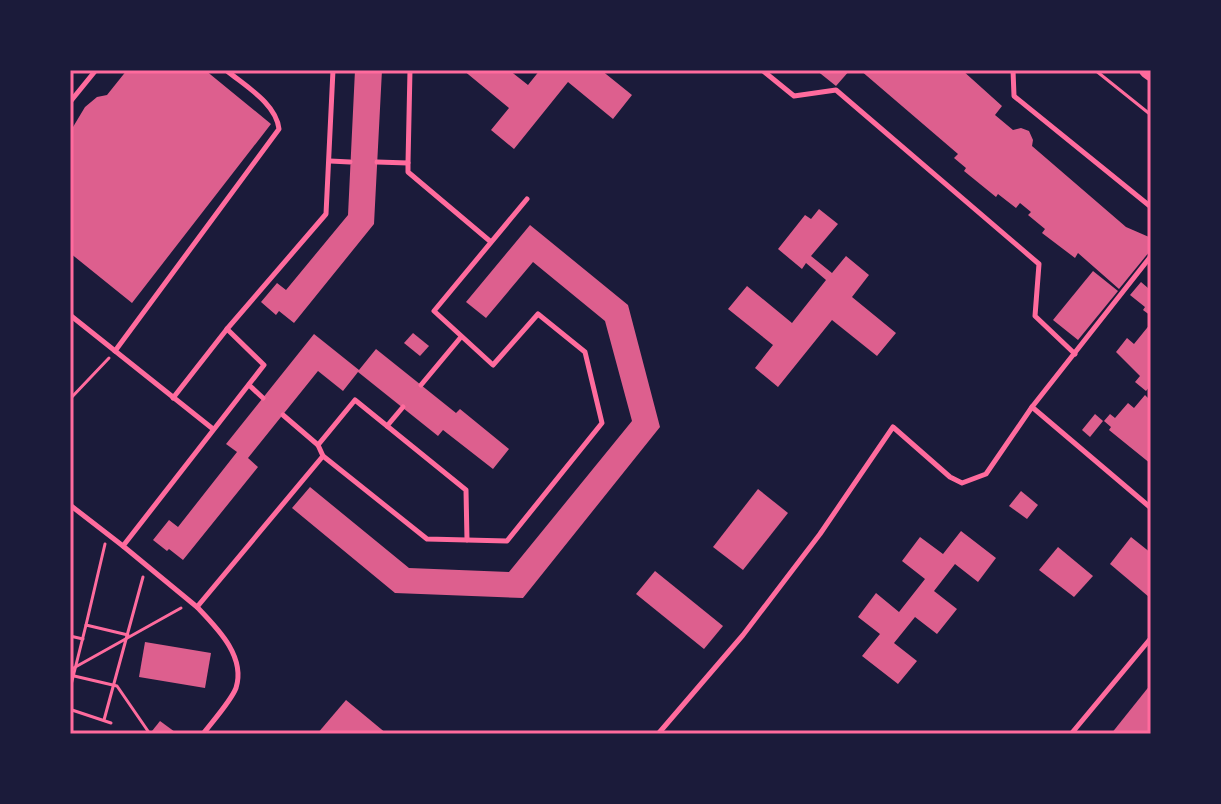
<svg xmlns="http://www.w3.org/2000/svg" width="1221" height="804" font-family="'Roboto Condensed',sans-serif">
	<rect width="100%" height="100%" fill="#1b1b3a"/>
	<g fill="#dd5f8e">
		<polygon points="127,70 205,70 271,124 132,303 70,253 70,132 85,107 97,97 107,95"/>
		<polygon points="355,70 382,70 374,224 294,323 279,311 276,315 261,302 277,283 286,290 348,215"/>
		<polygon points="463,70 509,70 528,85 540,70 601,70 632,95 613,119 568,82 514,149 491,130 509,108"/>
		<polygon points="816,70 850,70 836,86"/>
		<polygon points="860,70 962,70 1002,106 995,115 1013,130 1021,128 1029,131 1033,140 1032,146 1126,227 1149,237 1150,251 1119,289 1078,253 1075,258 1042,233 1045,229 1028,215 1031,212 1020,203 1016,208 998,194 996,197 964,171 966,168 954,158 958,154"/>
		<polygon points="819,209 838,224 811,256 832,273 846,256 869,275 852,297 896,333 877,356 832,320 778,387 755,368 773,345 728,309 747,286 792,323 826,280 806,263 802,269 778,249 805,215 811,219"/>
		<polygon points="530,225 628,305 660,427 523,598 395,593 292,508 310,487 409,568 509,572 632,421 605,321 533,262 486,318 466,302"/>
		<polygon points="1093,271 1118,291 1078,340 1053,320"/>
		<polygon points="1141,282 1148,288 1151,285 1151,316 1143,310 1145,307 1130,295"/>
		<polygon points="1151,323 1151,385 1146,391 1135,382 1140,376 1116,352 1127,338 1134,344"/>
		<polygon points="413,333 429,346 420,356 404,343"/>
		<polygon points="314,334 359,370 376,349 456,413 460,409 509,449 493,469 443,430 438,436 358,372 343,391 318,371 248,458 258,467 183,560 169,549 167,551 153,540 169,520 178,527 237,452 226,444"/>
		<polygon points="1145,395 1151,401 1151,464 1109,430 1111,427 1104,421 1110,414 1115,418 1128,403 1134,408"/>
		<polygon points="1095,414 1103,421 1090,437 1082,430"/>
		<polygon points="758,489 788,513 743,570 713,547"/>
		<polygon points="1021,491 1038,505 1027,519 1009,506"/>
		<polygon points="961,531 996,558 978,582 955,564 934,591 957,609 937,634 915,617 894,643 917,661 898,684 862,656 880,634 858,617 876,593 899,612 925,579 902,561 920,537 943,554"/>
		<polygon points="1131,537 1151,553 1151,594 1149,597 1110,564"/>
		<polygon points="1058,547 1093,576 1074,597 1039,570"/>
		<polygon points="655,571 723,626 704,649 636,594"/>
		<polygon points="145,642 211,653 205,688 139,677"/>
		<polygon points="1151,684 1151,729 1147,734 1111,734"/>
		<polygon points="346,700 387,734 317,734"/>
		<polygon points="160,721 175,732 173,734 155,734 152,731"/>
	</g>
	<g fill="none" stroke-linecap="round" stroke-linejoin="round">
		<g stroke="#ff6b9d" stroke-width="3">
			<polyline points="1095,70 1151,115"/>
			<polyline points="70,399 109,358"/>
			<polyline points="86,625 105,544"/>
			<polyline points="70,636 83,639"/>
			<polyline points="70,670 181,608"/>
			<polyline points="70,675 117,686 150,734"/>
			<polyline points="70,689 86,625 128,635"/>
			<polyline points="70,703 70,717"/>
			<polyline points="72,710 111,723"/>
			<polyline points="104,720 143,577"/>
		</g>
		<g stroke="#ff6b9d" stroke-width="5">
			<polyline points="333,70 326,214 227,329 264,365 123,546 197,607 323,456 427,539 507,541 602,423 585,352 538,314 493,365 434,311 527,199"/>
			<polyline points="762,70 794,96 836,90 1039,264 1035,316 1075,354"/>
			<polyline points="1013,70 1014,96 1151,207"/>
			<polyline points="70,102 96,70"/>
			<polyline points="330,161 350,162"/>
			<polyline points="377,162 408,163 410,70"/>
			<polyline points="408,163 408,172 491,242"/>
			<polyline points="1151,256 1032,407 1151,508"/>
			<polyline points="70,315 213,429"/>
			<path d="M 115,351 L 279,129 C 276,103 245,86 226,70"/>
			<polyline points="249,385 263,398"/>
			<polyline points="421,385 461,337"/>
			<polyline points="173,398 227,329"/>
			<polyline points="283,415 318,445"/>
			<polyline points="387,426 403,407"/>
			<polyline points="323,456 318,445 355,400 466,490 467,540"/>
			<polyline points="70,505 123,546"/>
			<path d="M 197,607 C 217,628 246,656 236,688 C 231,701 212,722 203,734"/>
			<polyline points="658,734 743,635 820,534 893,427 950,477 962,483 986,474 1032,407"/>
			<polyline points="1071,734 1151,638"/>
		</g>
		<polyline stroke="#ff6b9d" stroke-width="16" points="1147,70 1151,73"/>
	</g>
	<rect width="1221" height="804" fill="none" stroke="#1b1b3a" stroke-width="144"/>
	<rect x="72" y="72" width="1077" height="660" fill="none" stroke="#ff6b9d" stroke-width="3"/>
</svg>
